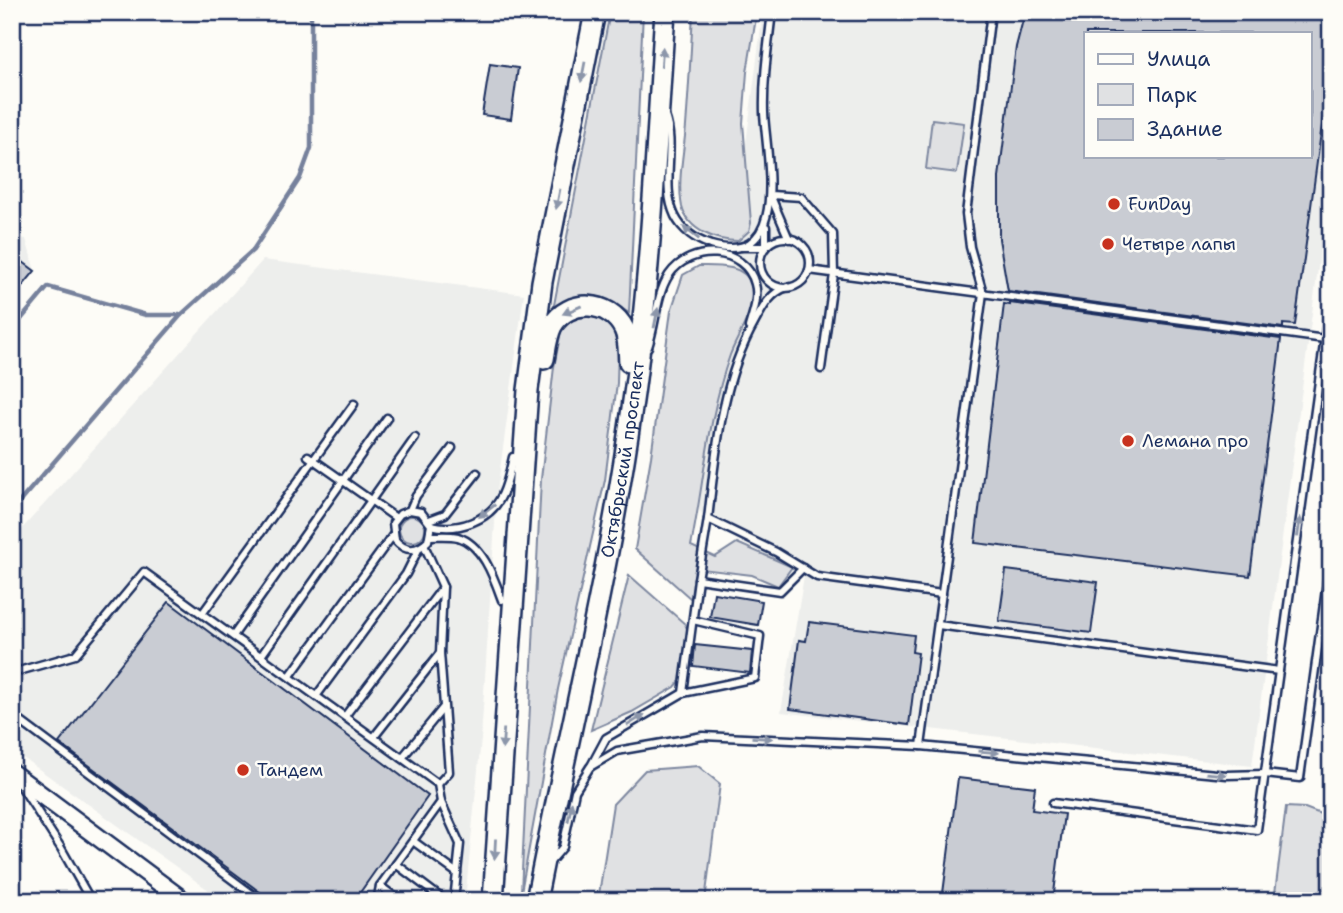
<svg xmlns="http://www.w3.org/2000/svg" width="1343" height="913" font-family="'Shantell Sans',sans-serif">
	<rect width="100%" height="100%" fill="#fdfcf7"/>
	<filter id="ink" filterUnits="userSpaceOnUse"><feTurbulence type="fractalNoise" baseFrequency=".0143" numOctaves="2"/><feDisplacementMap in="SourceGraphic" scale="14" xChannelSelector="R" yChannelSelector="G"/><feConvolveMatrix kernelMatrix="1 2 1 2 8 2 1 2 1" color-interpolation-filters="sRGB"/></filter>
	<g filter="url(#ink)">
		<g fill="#edeeec" fill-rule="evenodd">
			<path d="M 763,12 L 1331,12 L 1331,170 L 1252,766 L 781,712 L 804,576 L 706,522 L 699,509 ZM 1086,33 L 1310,33 L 1310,156 L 1086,156 Z"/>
			<polygon points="12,237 26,239 35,271 12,299"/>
			<polygon points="263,260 524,294 497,492 481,739 465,901 224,901 12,750 12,540"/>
		</g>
		<g fill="#e0e1e3" stroke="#7e88a0" stroke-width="2">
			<path d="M 610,12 L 643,12 L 629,313 C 600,293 583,287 553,310 Z"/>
			<path d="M 693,12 L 757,12 L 747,72 L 743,123 L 751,223 L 749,231 L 738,241 C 717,241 688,231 682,207 C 677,182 684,152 686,126 C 689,88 691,50 693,12 Z"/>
			<polygon points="932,119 964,123 957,173 926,169"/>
			<path d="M 699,266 C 715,266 745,264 751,284 C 758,307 738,334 730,355 C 708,416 704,483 691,546 L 715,557 L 737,543 L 792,567 L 778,586 L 752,575 L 702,569 L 696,598 L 691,599 L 635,549 L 651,457 L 671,311 L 683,275 Z"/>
			<polygon points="586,316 600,317 613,329 618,347 617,383 605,480 558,689 521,892 541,479 554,367 561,331 572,320"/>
			<circle cx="412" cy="529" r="13"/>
			<polygon points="629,575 685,624 690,635 684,676 675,687 632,712 591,730"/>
			<polygon points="698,766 720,784 705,901 598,901 613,804 645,770"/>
			<polygon points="1286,807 1305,808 1331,818 1331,901 1274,901"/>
		</g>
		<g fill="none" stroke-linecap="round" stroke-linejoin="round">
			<g stroke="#76819c" stroke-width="4.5">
				<polyline points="12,330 48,287 146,315 181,315"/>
				<polyline points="15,507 181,315 253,250 300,178 311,148 311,12"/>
			</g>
		</g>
		<g fill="#c9ccd3" stroke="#1b2f5e" stroke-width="2" fill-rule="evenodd">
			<path d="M 1025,12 L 1331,12 L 1331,58 L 1295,325 L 1283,324 L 1283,328 L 1008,291 L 999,239 L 999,177 L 1016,47 ZM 1086,33 L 1310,33 L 1310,156 L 1086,156 Z"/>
			<polygon points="490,64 518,68 511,119 482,115"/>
			<polygon points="23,262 35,271 12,299 12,276"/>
			<polygon points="1010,303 1281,339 1250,576 975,543 1004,304 1010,305"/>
			<polygon points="1006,570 1098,582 1091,633 999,621"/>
			<polygon points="714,593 762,601 758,625 710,617"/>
			<polygon points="169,602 428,796 354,901 272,901 59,743"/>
			<polygon points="809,622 914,635 912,652 918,653 909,725 790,709 799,640 806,641"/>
			<polygon points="695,645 752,651 750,673 693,666"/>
			<polygon points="958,778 1035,787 1032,810 1064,814 1053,901 942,901"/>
		</g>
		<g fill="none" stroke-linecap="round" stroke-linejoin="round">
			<g stroke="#1b2f5e" stroke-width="11">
				<g id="lane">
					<path d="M 665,116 C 677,148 660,184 675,216 C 682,230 696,240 711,245 C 792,268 766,155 764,113 C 763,79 768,46 772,12"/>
					<polyline points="771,195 801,197 833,234 834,274 821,369"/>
					<polyline points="771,197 789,239"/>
					<circle cx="785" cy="263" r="25"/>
					<polyline points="741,247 766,247 766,227"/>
					<polyline points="809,270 1325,339"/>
					<path d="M 787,287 C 770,293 763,307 755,322 C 721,382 716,451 708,519 L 776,552 L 817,577 L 942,594"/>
					<path d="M 648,347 C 656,324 656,295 669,275 C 690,244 745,246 755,284 C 759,298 753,313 749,327"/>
					<polyline points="354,404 202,614 438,784 441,802 380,886 377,901"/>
					<polyline points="308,456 396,518"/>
					<path d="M 410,510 L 421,512 L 431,525 L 428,541 C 417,552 405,552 395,540 L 393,523 L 400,514 L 410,510 L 416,496 L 452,448"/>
					<polyline points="429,520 445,514 477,473"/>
					<path d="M 431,525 C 457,532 490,521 502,495 C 508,483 510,470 513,457"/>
					<path d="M 431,536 C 440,536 449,535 458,537 C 483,545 494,578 502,600"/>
					<polyline points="424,545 443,587 440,653 449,772 438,784"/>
					<polyline points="698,579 708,519"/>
					<polyline points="938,625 1279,671"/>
					<polyline points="233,636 387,418"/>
					<polyline points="261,656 415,438"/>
					<polyline points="12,673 75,655 144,572 202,614"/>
					<polyline points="290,676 393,535"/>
					<polyline points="683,693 698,579 780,591 803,568"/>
					<polyline points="317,695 406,574 419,548"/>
					<polyline points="12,715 261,901"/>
					<polyline points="345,716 443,587"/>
					<polyline points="374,737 440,653"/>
					<polyline points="921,746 983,293 970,247 966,214 991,12"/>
					<polyline points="402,758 443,708"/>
					<polyline points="591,766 606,738 683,693 755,678 760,636 693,620"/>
					<polyline points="21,786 61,848 91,901"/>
					<polyline points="441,802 460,844 454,901"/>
					<polyline points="1053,803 1257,830 1331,294"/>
					<polyline points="413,841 457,873"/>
					<polyline points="550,862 563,847 575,791 590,767 617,751 703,736 921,746 1227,775 1265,774 1300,778 1331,553"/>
					<polyline points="396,864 445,901"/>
					<polyline points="380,886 400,901"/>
				</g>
			</g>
			<g stroke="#1b2f5e" stroke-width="21">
				<polyline id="secondary" points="12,773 184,901"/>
			</g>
			<g stroke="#1b2f5e" stroke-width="24">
				<g id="primary">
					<path d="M 544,359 C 546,348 547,336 552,326 C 568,298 610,300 624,329 C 629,339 628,351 629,362"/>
					<polyline points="493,901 528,390 542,282 595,12"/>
					<path id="s1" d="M 536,901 C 568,736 609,573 632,408 C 651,277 656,144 665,12"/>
				</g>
			</g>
			<use href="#lane" stroke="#fdfcf7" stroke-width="6"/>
			<use href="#secondary" stroke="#fdfcf7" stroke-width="16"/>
			<use href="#primary" stroke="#fdfcf7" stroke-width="19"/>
		</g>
		<defs><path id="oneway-solid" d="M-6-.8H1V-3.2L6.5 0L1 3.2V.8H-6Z" transform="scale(1.75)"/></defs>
		<g fill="#8c96aa">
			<use href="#oneway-solid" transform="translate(662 57) rotate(-86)"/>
			<use href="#oneway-solid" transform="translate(583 72) rotate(101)"/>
			<use href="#oneway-solid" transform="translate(558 199) rotate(101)"/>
			<use href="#oneway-solid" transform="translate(691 233) rotate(-142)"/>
			<use href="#oneway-solid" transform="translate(572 310) rotate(157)"/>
			<use href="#oneway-solid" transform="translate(656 318) rotate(-79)"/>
			<use href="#oneway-solid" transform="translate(487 511) rotate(142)"/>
			<use href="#oneway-solid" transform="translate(1299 527) rotate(-82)"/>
			<use href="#oneway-solid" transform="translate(636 720) rotate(-32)"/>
			<use href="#oneway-solid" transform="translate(762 738) rotate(3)"/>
			<use href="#oneway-solid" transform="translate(503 739) rotate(94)"/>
			<use href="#oneway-solid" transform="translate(989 752) rotate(5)"/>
			<use href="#oneway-solid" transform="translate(1216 774) rotate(5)"/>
			<use href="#oneway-solid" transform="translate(570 812) rotate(-78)"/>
			<use href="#oneway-solid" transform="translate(495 849) rotate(93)"/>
		</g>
	</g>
	<g fill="#c8321e" stroke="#fdfcf7" stroke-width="2.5">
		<circle cx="1114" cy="204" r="7"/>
		<circle cx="1108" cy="244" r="7"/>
		<circle cx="1128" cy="441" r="7"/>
		<circle cx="243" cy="770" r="7"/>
	</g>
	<g text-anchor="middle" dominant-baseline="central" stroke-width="5" stroke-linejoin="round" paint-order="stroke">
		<g font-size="18" fill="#1b2f5e" stroke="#fdfcf7" text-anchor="start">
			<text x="1128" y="204">FunDay</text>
			<text x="1122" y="244">Четыре лапы</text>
			<text x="1142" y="441">Лемана про</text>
			<text x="257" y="770">Тандем</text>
		</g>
		<g font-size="18" fill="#1b2f5e" stroke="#fdfcf7">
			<text stroke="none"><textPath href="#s1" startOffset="450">Октябрьский проспект</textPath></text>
		</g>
	</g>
	<rect width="1343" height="913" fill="none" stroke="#fdfcf7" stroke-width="42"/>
	<rect x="21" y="21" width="1301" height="871" fill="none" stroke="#1b2f5e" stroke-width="2.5" filter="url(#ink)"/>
	<rect x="1084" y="32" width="228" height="126" fill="#fdfcf7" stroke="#a3aaba" stroke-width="2"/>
	<rect x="1098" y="54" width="35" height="10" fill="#fdfcf7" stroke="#a3aaba" stroke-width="2"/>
	<text x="1147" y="66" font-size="21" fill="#1b2f5e">Улица</text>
	<rect x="1098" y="84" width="35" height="21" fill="#e0e1e3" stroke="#a3aaba" stroke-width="2"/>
	<text x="1147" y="102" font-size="21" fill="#1b2f5e">Парк</text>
	<rect x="1098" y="119" width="35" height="21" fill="#c9ccd3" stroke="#a3aaba" stroke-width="2"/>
	<text x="1147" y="136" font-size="21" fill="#1b2f5e">Здание</text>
</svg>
